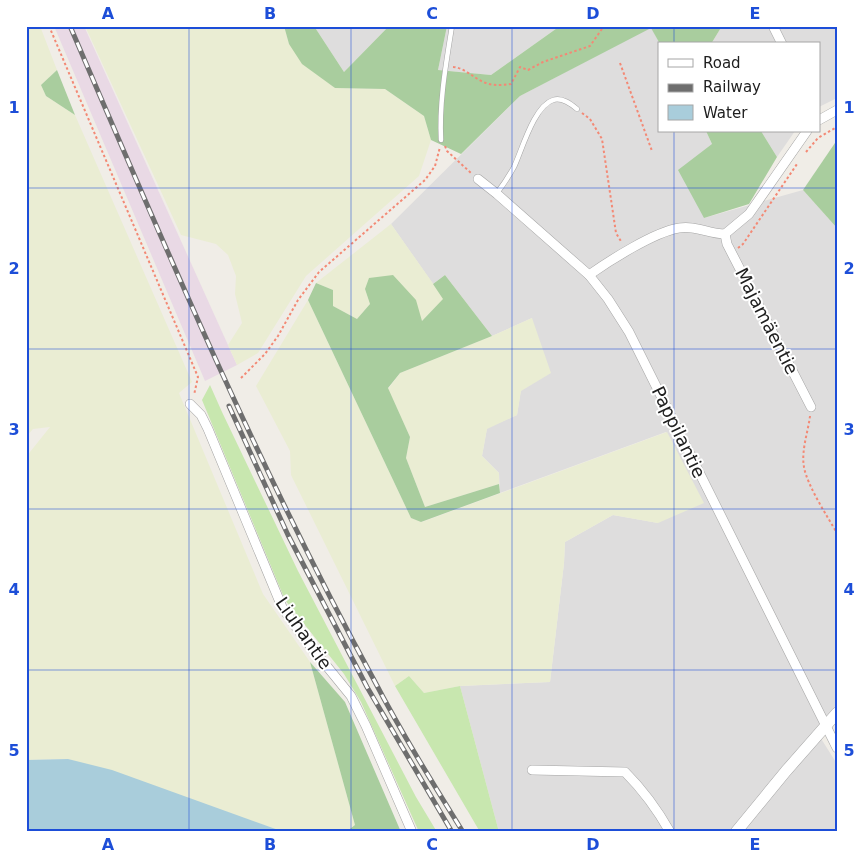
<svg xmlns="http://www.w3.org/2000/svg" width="863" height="858" font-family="'DejaVu Sans',sans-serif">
	<rect width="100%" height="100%" fill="#f0ede7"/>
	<g fill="#dedddd">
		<polygon points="314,26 389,26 344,72"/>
		<polygon points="447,26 560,26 491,75 438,70"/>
		<polygon points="722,26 837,26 837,98 819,107 819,44 711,44"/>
		<polygon points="651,27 660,44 659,131 706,131 712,144 704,218 803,190 837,228 837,704 815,729 837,764 837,832 499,832 460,686 550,682 564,563 565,542 613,515 658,523 666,432 500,493 499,473 482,456 487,428 517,415 532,318 492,336 445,275 433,284 391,224 520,96"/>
		<polygon points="761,131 795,131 777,157"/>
	</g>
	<polygon fill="#e9d9e5" points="54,26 84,26 237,365 205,381"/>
	<g fill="#eaedd3">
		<polygon points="26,26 40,26 57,70 41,85 46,96 75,115 192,382 179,393 263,594 310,662 355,825 346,832 284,832 68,759 26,760 26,457 50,427 33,429 26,437"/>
		<polygon points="85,26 284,26 289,44 335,88 385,89 424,116 431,140 419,176 306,276 258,353 237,365 228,345 242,323 235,294 236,276 228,255 216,244 181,235"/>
		<polygon points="391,224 444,299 422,321 365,289 370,304 357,319 333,306 333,290 316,283"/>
		<polygon points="308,300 411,518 422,522 667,432 704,503 658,523 613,515 565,542 564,563 550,682 460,686 424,693 409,676 395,686 291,475 290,451 256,386"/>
		<polygon points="532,318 551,373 521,391 517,415 487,429 482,456 499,473 499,484 425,507 406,458 410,437 388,389 400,373 492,336"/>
	</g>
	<g fill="#c8e7af">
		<polygon points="210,385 222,412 298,571 416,797 437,832 419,832 361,702 344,674 285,600 202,400"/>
		<polygon points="409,676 424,693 460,686 499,832 480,832 395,686"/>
	</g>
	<g fill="#a9cd9e">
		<polygon points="284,26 314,26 344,72 389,26 447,26 438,70 491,75 560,26 722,26 711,44 660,44 651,28 520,96 461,154 431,140 424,116 385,89 335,88 302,64 289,44"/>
		<polygon points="57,70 75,115 46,96 41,85"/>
		<polygon points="706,131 761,131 777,157 749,204 704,218 678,170 712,144"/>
		<polygon points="837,140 837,228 803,190"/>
		<polygon points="393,275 416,300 422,321 443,299 433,284 445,275 492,336 400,373 388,388 410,437 406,458 425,507 499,484 500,493 421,522 411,518 308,300 316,283 333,290 333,306 357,319 370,304 365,289 369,278"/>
		<polygon points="310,662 345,702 401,832 346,832 355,825"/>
	</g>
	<polygon fill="#a9cddb" points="68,759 112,770 284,832 26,832 26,760"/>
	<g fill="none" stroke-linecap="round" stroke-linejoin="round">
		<g stroke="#a4a4a4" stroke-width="5.5">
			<g id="service">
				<path d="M 441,140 C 439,102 446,64 452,26"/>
				<path d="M 497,193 C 503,185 509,176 514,167 C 522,150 534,106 553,100 C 562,97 571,104 577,109"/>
			</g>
		</g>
		<g stroke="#a4a4a4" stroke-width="10">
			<g id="minor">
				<polyline points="773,26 782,44"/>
				<polyline points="819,120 837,110"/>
				<polyline points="478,179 497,194 589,275 608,299 629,332 837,748"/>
				<polyline points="725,234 727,244 811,407"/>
				<path d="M 589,275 C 609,261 654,232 679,228 C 695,225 709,234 725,234 L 749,214 L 807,131"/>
				<polyline points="190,404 201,415 208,429 282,607 303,637 351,696 366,726 412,832"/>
				<path d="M 532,770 L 625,772 C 643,790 657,809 670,832"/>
			</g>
		</g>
		<g stroke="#a4a4a4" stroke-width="12">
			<polyline id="tertiary" points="736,832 786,771 837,713"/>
		</g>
		<g stroke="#f38975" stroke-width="2" stroke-dasharray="2.5 2.5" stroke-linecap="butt">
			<polyline points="49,26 198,377 194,395"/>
			<polyline points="620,63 652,151"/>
			<path d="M 453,67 C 466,68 474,79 486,83 C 494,86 503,85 511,84 L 520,67 L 528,70 L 543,62 L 590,46 L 604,26"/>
			<polyline points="582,113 590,119 602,139 616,233 622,243"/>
			<polyline points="445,146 447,151 471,173"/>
			<polyline points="806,152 818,138 837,127"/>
			<polyline points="738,248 743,244 797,164"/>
			<polyline points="241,378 265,354 278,336 298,300 319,272 425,180 435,166 440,147"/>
			<path d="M 810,416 C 808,432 801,451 804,467 C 807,485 827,516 837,533"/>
		</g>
		<use href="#service" stroke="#fff" stroke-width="4.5"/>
		<use href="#minor" stroke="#fff" stroke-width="9"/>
		<use href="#tertiary" stroke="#fff" stroke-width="11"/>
		<g stroke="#6e6e6e" stroke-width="5">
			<g id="rail">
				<path d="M 70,26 C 165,247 259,469 374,680 C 401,732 432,782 463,832"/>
				<polyline points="229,406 288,535 367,687 452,832"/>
			</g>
		</g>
		<use href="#rail" stroke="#fff" stroke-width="3" stroke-dasharray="9" stroke-linecap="butt"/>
	</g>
	<path fill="none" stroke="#1d4ed8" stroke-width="1" stroke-opacity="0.55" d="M 189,26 L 189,832M 351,26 L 351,832M 512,26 L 512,832M 674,26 L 674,44M 674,131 L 674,832M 26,188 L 837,188M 26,349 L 837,349M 26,509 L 837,509M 26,670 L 837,670"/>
	<g text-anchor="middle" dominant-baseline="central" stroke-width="4" stroke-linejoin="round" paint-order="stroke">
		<g font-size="18" fill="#202020" stroke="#fff">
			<text transform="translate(767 321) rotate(63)">Majamäentie</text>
			<text transform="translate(679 432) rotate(64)">Pappilantie</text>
			<text transform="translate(304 633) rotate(55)">Liuhantie</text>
		</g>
	</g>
	<rect width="863" height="858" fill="none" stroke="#ffffff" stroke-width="55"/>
	<rect x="658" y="42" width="162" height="90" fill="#ffffff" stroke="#a6a6a6"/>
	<rect x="668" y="59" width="25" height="8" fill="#ffffff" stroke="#a6a6a6"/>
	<text x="703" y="68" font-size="15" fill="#202020">Road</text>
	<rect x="668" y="84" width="25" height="8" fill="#6e6e6e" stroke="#a6a6a6"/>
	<text x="703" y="92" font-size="15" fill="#202020">Railway</text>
	<rect x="668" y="105" width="25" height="15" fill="#a9cddb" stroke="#a6a6a6"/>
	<text x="703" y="118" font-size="15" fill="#202020">Water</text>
	<rect x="28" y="28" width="808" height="802" fill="none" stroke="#1d4ed8" stroke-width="2"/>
	<g font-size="16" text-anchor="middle" font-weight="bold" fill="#1d4ed8">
		<text x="108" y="19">A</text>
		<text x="270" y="19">B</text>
		<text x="432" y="19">C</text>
		<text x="593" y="19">D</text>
		<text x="755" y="19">E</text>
		<text x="14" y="113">1</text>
		<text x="849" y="113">1</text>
		<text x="14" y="274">2</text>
		<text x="849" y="274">2</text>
		<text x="14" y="435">3</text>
		<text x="849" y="435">3</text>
		<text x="14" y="595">4</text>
		<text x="849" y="595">4</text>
		<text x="14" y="756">5</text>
		<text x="849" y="756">5</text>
		<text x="108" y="850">A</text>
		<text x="270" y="850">B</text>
		<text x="432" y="850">C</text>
		<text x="593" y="850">D</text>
		<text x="755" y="850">E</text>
	</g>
</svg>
